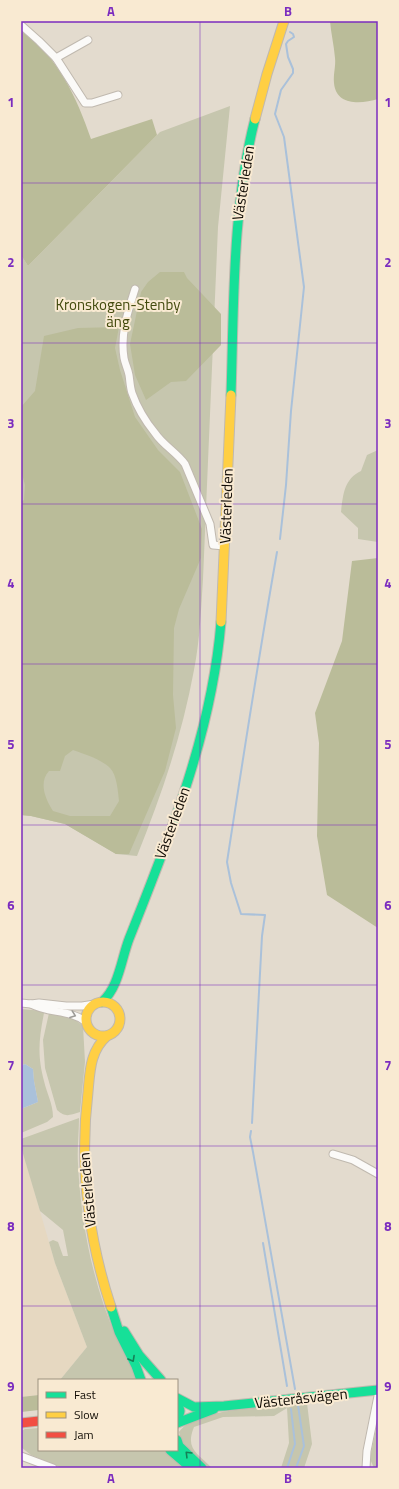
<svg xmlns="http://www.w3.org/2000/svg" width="399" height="1489" font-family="'Titillium Web',sans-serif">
	<rect width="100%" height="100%" fill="#e3dbce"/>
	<polygon fill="#e6d8c1" points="21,1151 24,1156 55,1263 87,1347 60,1380 39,1380 39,1395 21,1397"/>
	<g fill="#c6c6ae">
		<path d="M 230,106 L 218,227 L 203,579 C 201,609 200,640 194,670 C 182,735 162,794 137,856 L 116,854 L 65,824 L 31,816 L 21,815 L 21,255 L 28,266 L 160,132 Z"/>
		<path d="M 378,450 L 378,542 L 358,539 L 358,528 L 341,512 C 343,495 344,479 361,471 L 367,455 Z"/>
		<path d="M 21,1009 L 43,1011 L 44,1013 C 39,1039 37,1055 44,1081 C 47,1094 53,1104 53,1117 L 47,1122 L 21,1133 L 21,1109 L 38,1102 L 34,1081 L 33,1069 L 25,1064 L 21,1066 Z"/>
		<path d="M 49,1013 L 73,1018 L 83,1026 L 85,1062 L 80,1112 C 69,1115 66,1118 57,1110 L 45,1068 L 43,1040 Z"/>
		<path d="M 79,1118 C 79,1133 77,1149 78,1164 C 81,1223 93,1285 117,1339 C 123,1353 131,1366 138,1380 L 60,1380 L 87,1347 L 55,1263 L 49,1242 L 53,1240 L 58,1242 L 63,1256 L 68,1256 L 63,1230 L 40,1211 L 21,1147 L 21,1139 Z"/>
		<path d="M 307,1403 L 312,1444 L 304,1468 L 281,1468 L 289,1443 L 287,1408 L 274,1416 L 223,1417 L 194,1427 C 185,1449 197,1453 212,1468 L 205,1468 L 181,1441 L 179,1432 C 194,1410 261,1406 287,1407 L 288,1405 Z"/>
		<polygon points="378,1419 378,1468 374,1468 370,1459"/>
		<polygon points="39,1428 39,1450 163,1450 184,1468 62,1468 31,1455 21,1447 21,1431 25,1429"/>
	</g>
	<g fill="#babc99" fill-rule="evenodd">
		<path d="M 330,21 L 378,21 L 378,99 C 361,104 336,106 334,83 C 333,74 336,66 335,58 C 334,46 331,33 330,21 Z"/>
		<path d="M 21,31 C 58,56 77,98 91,139 L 152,119 L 157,135 L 28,266 L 21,255 Z"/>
		<polygon points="160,272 184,272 187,278 221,314 221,345 186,381 171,382 146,400 135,375 130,344 141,292 148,282"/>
		<path d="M 119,327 L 115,348 L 120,370 L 135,417 L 158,450 L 180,472 L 202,529 L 201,558 L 179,609 L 174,628 L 173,695 L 176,728 L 165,771 L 129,854 L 116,854 L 65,824 L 31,816 L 21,815 L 21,502 L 24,500 L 25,485 L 21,470 L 21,407 L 35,391 L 44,336 L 78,328 ZM 73,750 C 84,754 101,759 110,768 C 117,775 118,792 119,801 L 110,816 L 70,816 L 53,811 C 46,800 38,783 49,771 L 60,771 L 65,756 Z"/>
		<polygon points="378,558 378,928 327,895 317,836 319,743 315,713 342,641 352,561"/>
		<polygon points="39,1395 39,1410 21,1412 21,1397"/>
	</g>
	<polygon fill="#aac1da" points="25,1064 33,1069 34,1081 38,1102 21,1109 21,1066"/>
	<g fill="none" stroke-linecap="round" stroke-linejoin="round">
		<g stroke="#aac1da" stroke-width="2">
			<polyline points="280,539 286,485 291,411 304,287 284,137 275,114 281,90 293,73 293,69 288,57 286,44 288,41 294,37 293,34 290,32"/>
			<path d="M 252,1123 L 262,936 L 265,915 L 241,914 L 231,883 L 227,862 C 243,758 259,655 277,552"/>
			<polyline points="251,1131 250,1137 253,1152 295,1389"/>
			<polyline points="263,1243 287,1386"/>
			<polyline points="287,1468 295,1444 291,1409"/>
			<polyline points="296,1468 304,1446 298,1405"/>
		</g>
		<g stroke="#c0b9af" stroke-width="9">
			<g id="street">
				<polyline points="21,25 39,41 56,58 85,103 92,103 118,95"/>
				<polyline points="56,58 88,40"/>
				<path d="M 135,289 C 128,311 120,334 124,358 C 125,364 128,369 129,375 C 130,381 130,387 132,393 C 137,407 146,422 155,433 C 163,445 176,452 185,464 L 210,524 L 213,545 L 225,546"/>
				<polyline points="21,1003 31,1004 39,1003 66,1006 82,1006 95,1004"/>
				<path d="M 31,1004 C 49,1014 70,1009 86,1022"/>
				<polyline points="333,1154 353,1160 378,1174"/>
				<polyline points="21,1456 53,1468"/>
				<polyline points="366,1468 367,1451 378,1396"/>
			</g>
		</g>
		<g stroke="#c0b9af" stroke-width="11">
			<g id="fast">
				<path d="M 231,395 C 234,303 232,208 255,119"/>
				<path d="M 102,1002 C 119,987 121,960 129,939 C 170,836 212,733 221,622"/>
				<polyline points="111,1307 119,1332 136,1366 141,1380"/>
				<polyline points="124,1331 139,1355 161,1380"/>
				<polyline points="177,1398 194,1407 224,1406 378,1390"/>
				<polyline points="177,1399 180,1411 177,1423"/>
				<polyline points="177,1423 214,1409"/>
				<polyline points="177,1440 179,1446 202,1468"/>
				<polyline points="170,1450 191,1468"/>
			</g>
		</g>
		<g stroke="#c0b9af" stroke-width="11">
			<g id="slow">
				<polyline points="255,119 267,74 284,21"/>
				<polyline points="221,622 231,395"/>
				<circle cx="103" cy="1019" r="17"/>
				<path d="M 107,1036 C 90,1051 90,1071 88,1092 C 79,1166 88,1237 111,1307"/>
			</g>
		</g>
		<g stroke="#c0b9af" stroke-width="11">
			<polyline id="jam" points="21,1423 39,1421"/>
		</g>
		<use href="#street" stroke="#fbfaf8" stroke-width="7"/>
		<use href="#fast" stroke="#16e098" stroke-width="9"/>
		<use href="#slow" stroke="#ffcf43" stroke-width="9"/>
		<use href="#jam" stroke="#f24e42" stroke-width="9"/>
	</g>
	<defs><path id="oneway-chevron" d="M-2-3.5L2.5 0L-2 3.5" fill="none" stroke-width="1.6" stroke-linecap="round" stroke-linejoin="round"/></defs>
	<use stroke="#9d9b97" href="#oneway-chevron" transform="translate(73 1015) rotate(20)"/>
	<g stroke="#148156">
		<use href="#oneway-chevron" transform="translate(132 1359) rotate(61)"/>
		<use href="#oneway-chevron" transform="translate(188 1454) rotate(-135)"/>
	</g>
	<path fill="none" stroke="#7b2cbf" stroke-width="1" stroke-opacity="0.55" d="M 200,21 L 200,1468M 21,183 L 378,183M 21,343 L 378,343M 21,504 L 378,504M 21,664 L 378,664M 21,825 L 378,825M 21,985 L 378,985M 21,1146 L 378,1146M 21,1306 L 378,1306"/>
	<g text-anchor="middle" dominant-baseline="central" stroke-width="4" stroke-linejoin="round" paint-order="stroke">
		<g font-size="15" fill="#110c05" stroke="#f9ead2">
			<text transform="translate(243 183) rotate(-81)">Västerleden</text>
			<text transform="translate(226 506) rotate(-88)">Västerleden</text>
			<text transform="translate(172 823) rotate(-70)">Västerleden</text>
			<text transform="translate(87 1190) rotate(-95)">Västerleden</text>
			<text transform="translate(301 1398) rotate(-6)">Västeråsvägen</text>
		</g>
		<g font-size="15" fill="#434b0e" stroke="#f9ead2">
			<text x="118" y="304">Kronskogen-Stenby<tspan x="118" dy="17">äng</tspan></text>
		</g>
	</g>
	<rect width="399" height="1489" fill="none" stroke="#f9ead2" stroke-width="44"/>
	<rect x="38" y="1379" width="140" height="72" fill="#f9ead2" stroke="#9c9180"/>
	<rect x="46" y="1392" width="20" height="6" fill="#16e098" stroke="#9c9180"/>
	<text x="74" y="1399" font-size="12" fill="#110c05">Fast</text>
	<rect x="46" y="1412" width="20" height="6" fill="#ffcf43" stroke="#9c9180"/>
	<text x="74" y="1419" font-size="12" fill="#110c05">Slow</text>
	<rect x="46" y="1432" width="20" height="6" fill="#f24e42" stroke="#9c9180"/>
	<text x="74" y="1439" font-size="12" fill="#110c05">Jam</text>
	<rect x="22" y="22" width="355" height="1445" fill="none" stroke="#7b2cbf" stroke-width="1.5"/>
	<g font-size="13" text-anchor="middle" font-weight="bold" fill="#7b2cbf">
		<text x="111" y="16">A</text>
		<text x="288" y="16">B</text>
		<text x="11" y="107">1</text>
		<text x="388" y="107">1</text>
		<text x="11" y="267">2</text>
		<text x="388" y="267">2</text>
		<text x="11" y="428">3</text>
		<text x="388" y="428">3</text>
		<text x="11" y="588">4</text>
		<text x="388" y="588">4</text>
		<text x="11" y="749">5</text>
		<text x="388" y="749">5</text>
		<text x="11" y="910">6</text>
		<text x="388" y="910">6</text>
		<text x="11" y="1070">7</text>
		<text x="388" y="1070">7</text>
		<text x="11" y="1231">8</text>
		<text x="388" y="1231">8</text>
		<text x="11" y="1391">9</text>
		<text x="388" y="1391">9</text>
		<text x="111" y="1483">A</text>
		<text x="288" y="1483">B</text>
	</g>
</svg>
